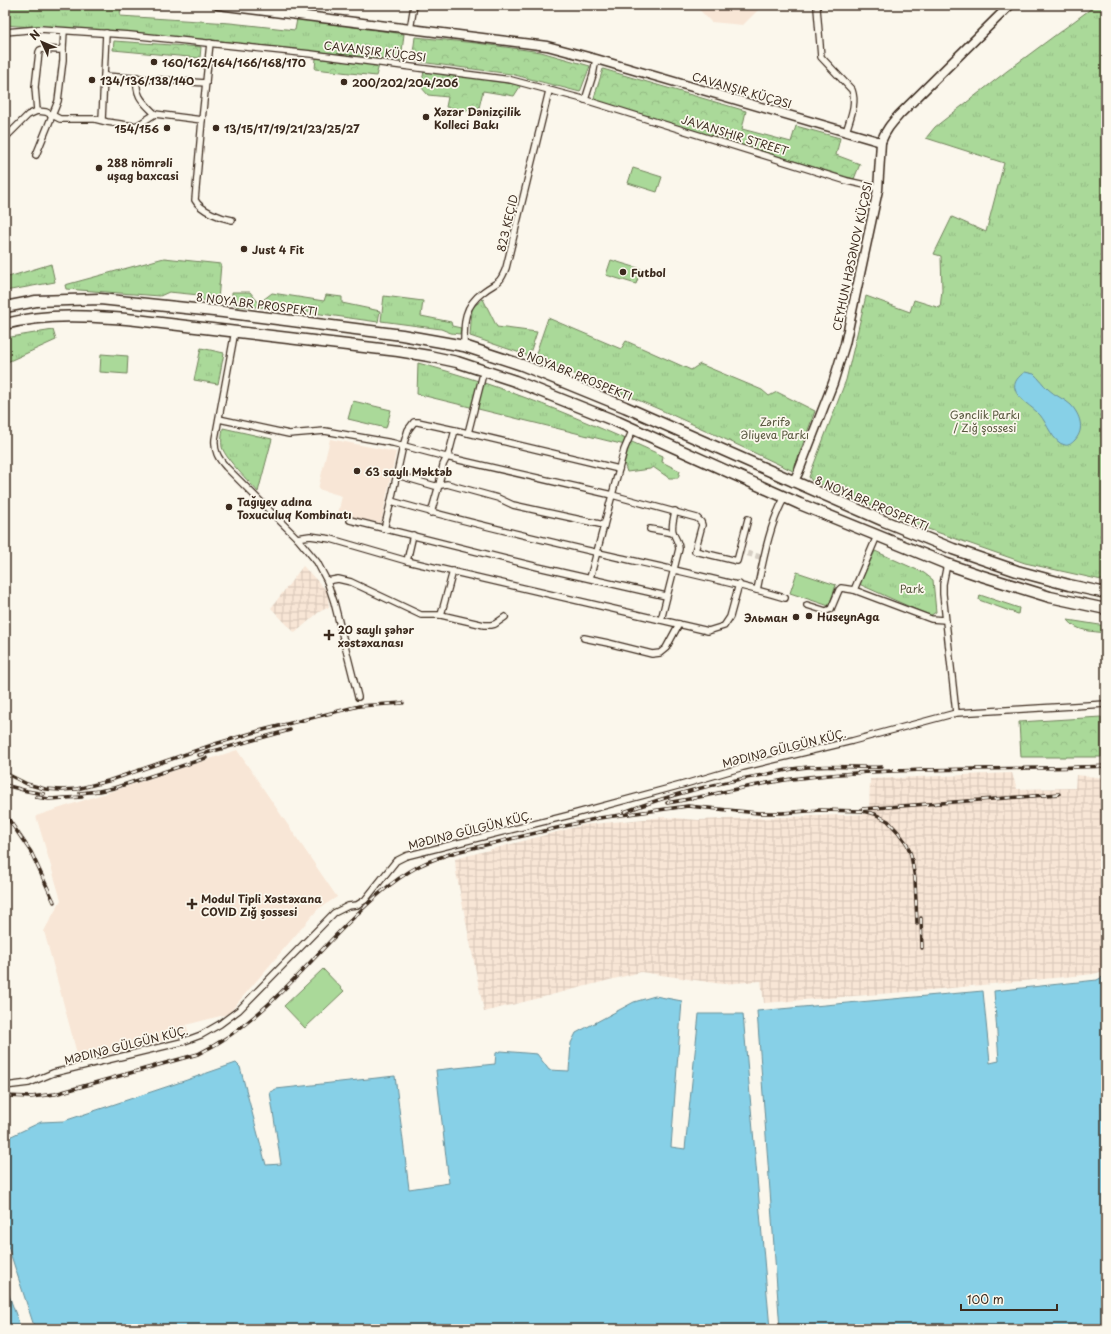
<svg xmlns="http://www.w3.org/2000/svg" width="1111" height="1334" font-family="'Playpen Sans',sans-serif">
	<defs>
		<pattern id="industrial-grid" width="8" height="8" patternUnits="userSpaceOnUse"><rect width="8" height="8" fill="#f8e6d6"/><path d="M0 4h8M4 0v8" fill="none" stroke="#d6c5b7"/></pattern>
		<pattern id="forest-crowns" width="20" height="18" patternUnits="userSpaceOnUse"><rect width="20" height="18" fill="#aad999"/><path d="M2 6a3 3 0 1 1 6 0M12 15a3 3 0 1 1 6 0" fill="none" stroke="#93ba83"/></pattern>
		<pattern id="park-tufts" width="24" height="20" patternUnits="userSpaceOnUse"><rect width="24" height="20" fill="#aad999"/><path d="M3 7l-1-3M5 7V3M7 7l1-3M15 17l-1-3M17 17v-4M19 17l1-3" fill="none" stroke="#93ba83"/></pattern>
	</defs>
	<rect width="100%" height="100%" fill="#fbf7ec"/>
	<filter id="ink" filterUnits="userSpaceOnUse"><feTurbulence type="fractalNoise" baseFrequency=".025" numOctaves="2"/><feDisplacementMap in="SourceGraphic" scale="8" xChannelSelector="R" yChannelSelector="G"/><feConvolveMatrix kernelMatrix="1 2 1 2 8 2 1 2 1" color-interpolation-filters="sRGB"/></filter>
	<g filter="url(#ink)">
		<g fill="#f8e6d6">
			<polygon points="695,5 763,5 743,25 711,22"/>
			<polygon points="330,439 396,452 381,523 338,514 342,496 318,489"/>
			<polygon points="237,750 337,897 318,909 228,1014 186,1025 189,1034 79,1061 44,931 61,900 36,816"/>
		</g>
		<g fill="url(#industrial-grid)">
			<polygon points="303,566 327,591 329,607 319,612 295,633 271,608"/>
			<polygon points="1012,773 1017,789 1075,788 1076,775 1106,778 1106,970 1094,974 931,990 764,1003 761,981 722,984 641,972 484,1012 456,872 455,859 583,825 664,817 698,820 869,814 870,779"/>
		</g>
		<g fill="#aad999" stroke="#72825c">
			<polygon points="633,168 662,177 657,192 628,183"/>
			<polygon points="611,260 641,269 636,284 606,275"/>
			<polygon points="101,354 128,356 127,374 100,372"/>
			<polygon points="353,401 391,410 386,428 348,419"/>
			<polygon points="797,572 836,585 829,606 790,593"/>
			<polygon points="980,595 1019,608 1018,614 979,600"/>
			<path d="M 1068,620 L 1106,626 L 1106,633 C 1092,631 1077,632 1068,620 Z"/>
			<polygon points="323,969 344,991 305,1028 284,1006"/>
		</g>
		<g fill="url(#forest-crowns)" stroke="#72825c">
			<polygon points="415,37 476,43 541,52 590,66 580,92 511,74 412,61"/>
			<polygon points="114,41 201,47 200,58 113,50"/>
			<polygon points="316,58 379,65 376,76 315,69"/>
			<polygon points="603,69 746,111 742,129 791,142 796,126 840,138 836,155 860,164 854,179 593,101"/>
			<polygon points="424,71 521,85 514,96 483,91 478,112 446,107 448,97 428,95 421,87"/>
			<polygon points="1101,717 1101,757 1021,757 1019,722"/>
		</g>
		<g fill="url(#park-tufts)" stroke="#72825c">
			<polygon points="5,5 121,5 120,16 230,23 295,30 297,19 404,34 401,61 212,40 5,25"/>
			<polygon points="1096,5 1106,5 1106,581 1025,563 928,529 812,481 809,477 846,380 866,296 910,312 914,300 940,308 942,290 941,256 934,254 952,217 986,232 1004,163 926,138 935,127 1007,71"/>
			<polygon points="164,258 221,264 218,301 200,300 199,295 169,292 160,296 66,289 65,285"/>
			<polygon points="51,264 55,282 5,291 5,278"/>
			<polygon points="232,292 250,292 259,303 272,293 324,301 326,295 342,297 342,303 380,311 378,322 278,308 236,306 232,300"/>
			<polygon points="384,296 423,301 421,316 451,322 452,326 461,328 460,334 451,333 441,329 381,321"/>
			<polygon points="483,299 497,327 537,332 529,356 470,336 472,308"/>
			<path d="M 548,318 L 621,349 L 626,341 L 691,370 L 700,364 L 762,390 L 769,396 L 777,392 L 815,411 L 793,471 C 708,431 622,390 534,359 Z"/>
			<polygon points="53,330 56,340 5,363 5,338"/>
			<polygon points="201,348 224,353 218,384 194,380"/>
			<path d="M 418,363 C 502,385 584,420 663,456 L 662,462 L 680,471 L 678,478 L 669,478 L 653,467 L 650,469 L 627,472 L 624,463 L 629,446 L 417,394 Z"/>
			<path d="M 223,428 L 272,439 L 258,492 C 249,481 226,460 222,447 C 221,441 222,435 223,428 Z"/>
			<polygon points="875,551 924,573 933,580 936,612 930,616 859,584"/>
		</g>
		<g fill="#87d0e7" stroke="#698e97">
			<path d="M 1025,372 L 1034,374 C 1039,378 1043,385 1048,389 C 1055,396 1065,399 1071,405 C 1080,415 1085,429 1075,440 C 1072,443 1069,446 1065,445 C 1053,443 1047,423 1040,415 C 1033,407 1017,399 1015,389 C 1013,382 1019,376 1025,372 Z"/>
			<polygon points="1106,975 1106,1329 780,1329 757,1011 983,991 990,1063 999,1061 994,991 1097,980"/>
			<polygon points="655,996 682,1001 671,1147 685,1149 699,1014 743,1014 770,1329 35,1329 5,1237 5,1139 41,1122 64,1121 184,1081 236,1063 240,1067 266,1165 281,1164 270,1092 276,1089 395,1076 409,1189 449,1183 436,1070 495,1064 496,1053 501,1051 537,1054 549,1070 569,1071 571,1043 576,1033 634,1002"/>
			<polygon points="5,1284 21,1329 5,1329"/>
		</g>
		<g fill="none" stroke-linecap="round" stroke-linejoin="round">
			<polyline stroke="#d5cec3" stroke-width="5.5" stroke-dasharray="5.5 3" stroke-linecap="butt" points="739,551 764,558"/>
			<g stroke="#3b2a1e" stroke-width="8">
				<g id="street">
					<path d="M 818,5 L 817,8 L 821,57 L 852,90 C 857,104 850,118 846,132"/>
					<polyline points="296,14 297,5"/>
					<polyline points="410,30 414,5"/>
					<polyline points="5,32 40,29 130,35 311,54 511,80 579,98 847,181 879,188"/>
					<polyline points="104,76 206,83"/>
					<path d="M 137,77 C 135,96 142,101 155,114"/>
					<polyline points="585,100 593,75 596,59"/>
					<polyline points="37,111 35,87 39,52 40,50 43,49 59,50 63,48 64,31"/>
					<polyline points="102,120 106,33"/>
					<polyline points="202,120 210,43"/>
					<path d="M 5,138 L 28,115 L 37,111 L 46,112 L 60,119 L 95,119 L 107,122 L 134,126 L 138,125 L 155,114 L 202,120 L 195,200 C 201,211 221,218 232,220"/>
					<polyline points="36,155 58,101 63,60 63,48"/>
					<path d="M 235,331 L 215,439 C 214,451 218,458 226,467 L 297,538 L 317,562 L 327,581 L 334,602 L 358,697"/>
					<path d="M 464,346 C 464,323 463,307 483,292 C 497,281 499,286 506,268 L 549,91"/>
					<polyline points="219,419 289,434 325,431 393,443 446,457 612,495 697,518 701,522 702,525 695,551 737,561 748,519"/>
					<polyline points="468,433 484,370"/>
					<polyline points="397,475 435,486 447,484 498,498 513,505 604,525"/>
					<path d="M 391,501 C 464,522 538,539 612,556 C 670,569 728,581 785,598"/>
					<polyline points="431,513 439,485 443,465 449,453 455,430"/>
					<polyline points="350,520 538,567 666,596"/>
					<polyline points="384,529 391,501 403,446 408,430 414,422 418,422 468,433 619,469"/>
					<polyline points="650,529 673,533"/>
					<polyline points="297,538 310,536 331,539 407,561 704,630 708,631 724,626 730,617 739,584"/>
					<polyline points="407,561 413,535"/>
					<polyline points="947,564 943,584 943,594 956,713 1106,704"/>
					<polyline points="590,578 624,450 633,429"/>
					<polyline points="327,581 338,579 351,582 421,615 441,615 484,625 491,625 495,624 505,617"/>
					<path d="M 757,590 C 763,561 770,522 785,497"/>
					<polyline points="854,590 877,536"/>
					<polyline points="807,605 826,611 831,609 839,590 841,588 854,590 931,619 945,620"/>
					<polyline points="441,615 453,571"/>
					<path d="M 661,620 L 679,549 C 679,542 675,539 673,532 C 671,526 674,518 675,511"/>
					<polyline points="584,638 608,643 652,654 660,653 666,648 679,624"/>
					<polyline points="5,1086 29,1083 53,1073 182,1042 201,1035 220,1024 239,1010 334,913 348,906 357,905 365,900 396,861 406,856 570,815 685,784 743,767 852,741 956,713"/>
				</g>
			</g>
			<g stroke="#3b2a1e" stroke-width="11">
				<g id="secondary">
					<polyline points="218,5 547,46 596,59 881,142"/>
					<path d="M 793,482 L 798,473 L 833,383 L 845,344 L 878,190 L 881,142 C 885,131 891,124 899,115 L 1010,5"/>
				</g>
			</g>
			<g stroke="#3b2a1e" stroke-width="13">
				<g id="highway">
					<polyline points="5,307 36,301 100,299 223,312 402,335 464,346 522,365 625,407 884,521 953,549 1017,571 1069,585 1106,593"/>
					<path d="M 5,324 C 48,313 92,316 136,320 L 398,351 L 429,356 L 457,362 L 515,381 L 618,422 L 800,504 L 947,564 L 979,575 L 1050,597 L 1106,609"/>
				</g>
			</g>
			<use href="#street" stroke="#fbf7ec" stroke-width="5.5"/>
			<use href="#secondary" stroke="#fbf7ec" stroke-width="8"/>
			<use href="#highway" stroke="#fbf7ec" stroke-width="10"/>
			<g stroke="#3b2a1e" stroke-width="3.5">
				<g id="rail">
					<polyline points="199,755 290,730"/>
					<polyline points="5,773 27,784 45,789 61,790 77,789 108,781 215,744 259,731 359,706 403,703"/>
					<polyline points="5,785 27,791 44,794"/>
					<polyline points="80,793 99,791 114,788 206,758"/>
					<polyline points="36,797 49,799 82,797"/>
					<path d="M 667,803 C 709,796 750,785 792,779 C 896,766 1001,771 1106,766"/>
					<polyline points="862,809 1059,794"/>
					<path d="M 624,812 C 669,795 716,783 763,775 C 778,772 793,768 808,767 C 833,765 857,768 882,767"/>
					<polyline points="5,814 31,852 54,902"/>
					<polyline points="921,918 922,948"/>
					<path d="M 5,1096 L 31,1097 L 55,1094 L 198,1054 C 256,1026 297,975 342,929 C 365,906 389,882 419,866 C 431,860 443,856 456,852 L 599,818 L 688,806 L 758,813 L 782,813 L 820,810 L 862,811 L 875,814 L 888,821 L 898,832 L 907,844 L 911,855 L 915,879 L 917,924"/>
				</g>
			</g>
			<use href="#rail" stroke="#fbf7ec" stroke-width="2" stroke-dasharray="6" stroke-linecap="butt"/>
		</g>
	</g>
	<g fill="#3b2a1e" stroke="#fbf7ec" stroke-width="1.5">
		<circle cx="154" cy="62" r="4"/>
		<circle cx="92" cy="80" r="4"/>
		<circle cx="344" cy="82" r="4"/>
		<circle cx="426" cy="117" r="4"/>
		<circle cx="167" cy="128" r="4"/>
		<circle cx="216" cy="128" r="4"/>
		<circle cx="99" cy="168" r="4"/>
		<circle cx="244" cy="249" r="4"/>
		<circle cx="623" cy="272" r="4"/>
		<circle cx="357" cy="471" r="4"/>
		<circle cx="229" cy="507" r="4"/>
		<circle cx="809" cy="616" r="4"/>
		<circle cx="796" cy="617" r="4"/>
		<path d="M327 629h4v4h4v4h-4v4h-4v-4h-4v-4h4z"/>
		<path d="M190 898h4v4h4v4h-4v4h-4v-4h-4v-4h4z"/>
	</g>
	<g text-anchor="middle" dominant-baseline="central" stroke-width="3.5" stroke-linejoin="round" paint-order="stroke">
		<g font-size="11" fill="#3b2a1e" stroke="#fbf7ec">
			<text transform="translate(375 51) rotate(7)">CAVANŞIR KÜÇƏSI</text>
			<text transform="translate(742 90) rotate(16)">CAVANŞIR KÜÇƏSI</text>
			<text transform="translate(735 135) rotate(17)">JAVANSHIR STREET</text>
			<text transform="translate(507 223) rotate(-77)">823 KEÇID</text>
			<text transform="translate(852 256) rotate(-78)">CEYHUN HƏSƏNOV KÜÇƏSI</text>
			<text transform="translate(257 304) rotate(7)">8 NOYABR PROSPEKTI</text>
			<text transform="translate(575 374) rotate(22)">8 NOYABR PROSPEKTI</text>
			<text transform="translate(872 503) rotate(23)">8 NOYABR PROSPEKTI</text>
			<text transform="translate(784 748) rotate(-14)">MƏDINƏ GÜLGÜN KÜÇ.</text>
			<text transform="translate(470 830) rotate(-14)">MƏDINƏ GÜLGÜN KÜÇ.</text>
			<text transform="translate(126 1045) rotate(-14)">MƏDINƏ GÜLGÜN KÜÇ.</text>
		</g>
		<g font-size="11" font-weight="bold" fill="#3b2a1e" stroke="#fbf7ec" text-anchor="start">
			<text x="162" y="62">160/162/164/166/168/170</text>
			<text x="100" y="80">134/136/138/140</text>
			<text x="352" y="82">200/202/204/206</text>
			<text x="434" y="111">Xəzər Dənizçilik<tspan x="434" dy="13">Kolleci Bakı</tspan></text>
			<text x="159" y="128" text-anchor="end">154/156</text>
			<text x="224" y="128">13/15/17/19/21/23/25/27</text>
			<text x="107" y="162">288 nömrəli<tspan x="107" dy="13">uşag baxcasi</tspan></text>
			<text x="252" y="249">Just 4 Fit</text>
			<text x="631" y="272">Futbol</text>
			<text x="365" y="471">63 saylı Məktəb</text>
			<text x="237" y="501">Tağıyev adına<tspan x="237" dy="13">Toxuculuq Kombinatı</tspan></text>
			<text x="817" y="616">HuseynAga</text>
			<text x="788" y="617" text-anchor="end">Эльман</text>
			<text x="338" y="629">20 saylı şəhər<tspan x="338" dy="13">xəstəxanası</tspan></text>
			<text x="201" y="898">Modul Tipli Xəstəxana<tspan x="201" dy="13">COVID Zığ şossesi</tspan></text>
		</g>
		<g font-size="11" fill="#57563d" stroke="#fbf7ec">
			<text x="985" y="414">Gənclik Parkı<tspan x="985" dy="13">/ Zığ şossesi</tspan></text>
			<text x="775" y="421">Zərifə<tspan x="775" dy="13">Əliyeva Parkı</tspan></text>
			<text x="912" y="588">Park</text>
		</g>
	</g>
	<rect width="1111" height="1334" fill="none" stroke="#fbf7ec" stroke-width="20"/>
	<rect x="10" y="10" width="1091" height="1314" fill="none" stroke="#3b2a1e" stroke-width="1.5" filter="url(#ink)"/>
	<g transform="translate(42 42) rotate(314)" stroke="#fbf7ec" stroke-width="3" paint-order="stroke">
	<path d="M0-3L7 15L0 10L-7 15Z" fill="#3b2a1e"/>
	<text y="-6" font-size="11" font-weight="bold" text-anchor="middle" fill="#3b2a1e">N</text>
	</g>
	<path d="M961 1304v6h96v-6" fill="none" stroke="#3b2a1e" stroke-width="2"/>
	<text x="967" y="1304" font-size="12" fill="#3b2a1e" stroke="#fbf7ec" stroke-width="3" paint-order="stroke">100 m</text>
</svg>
